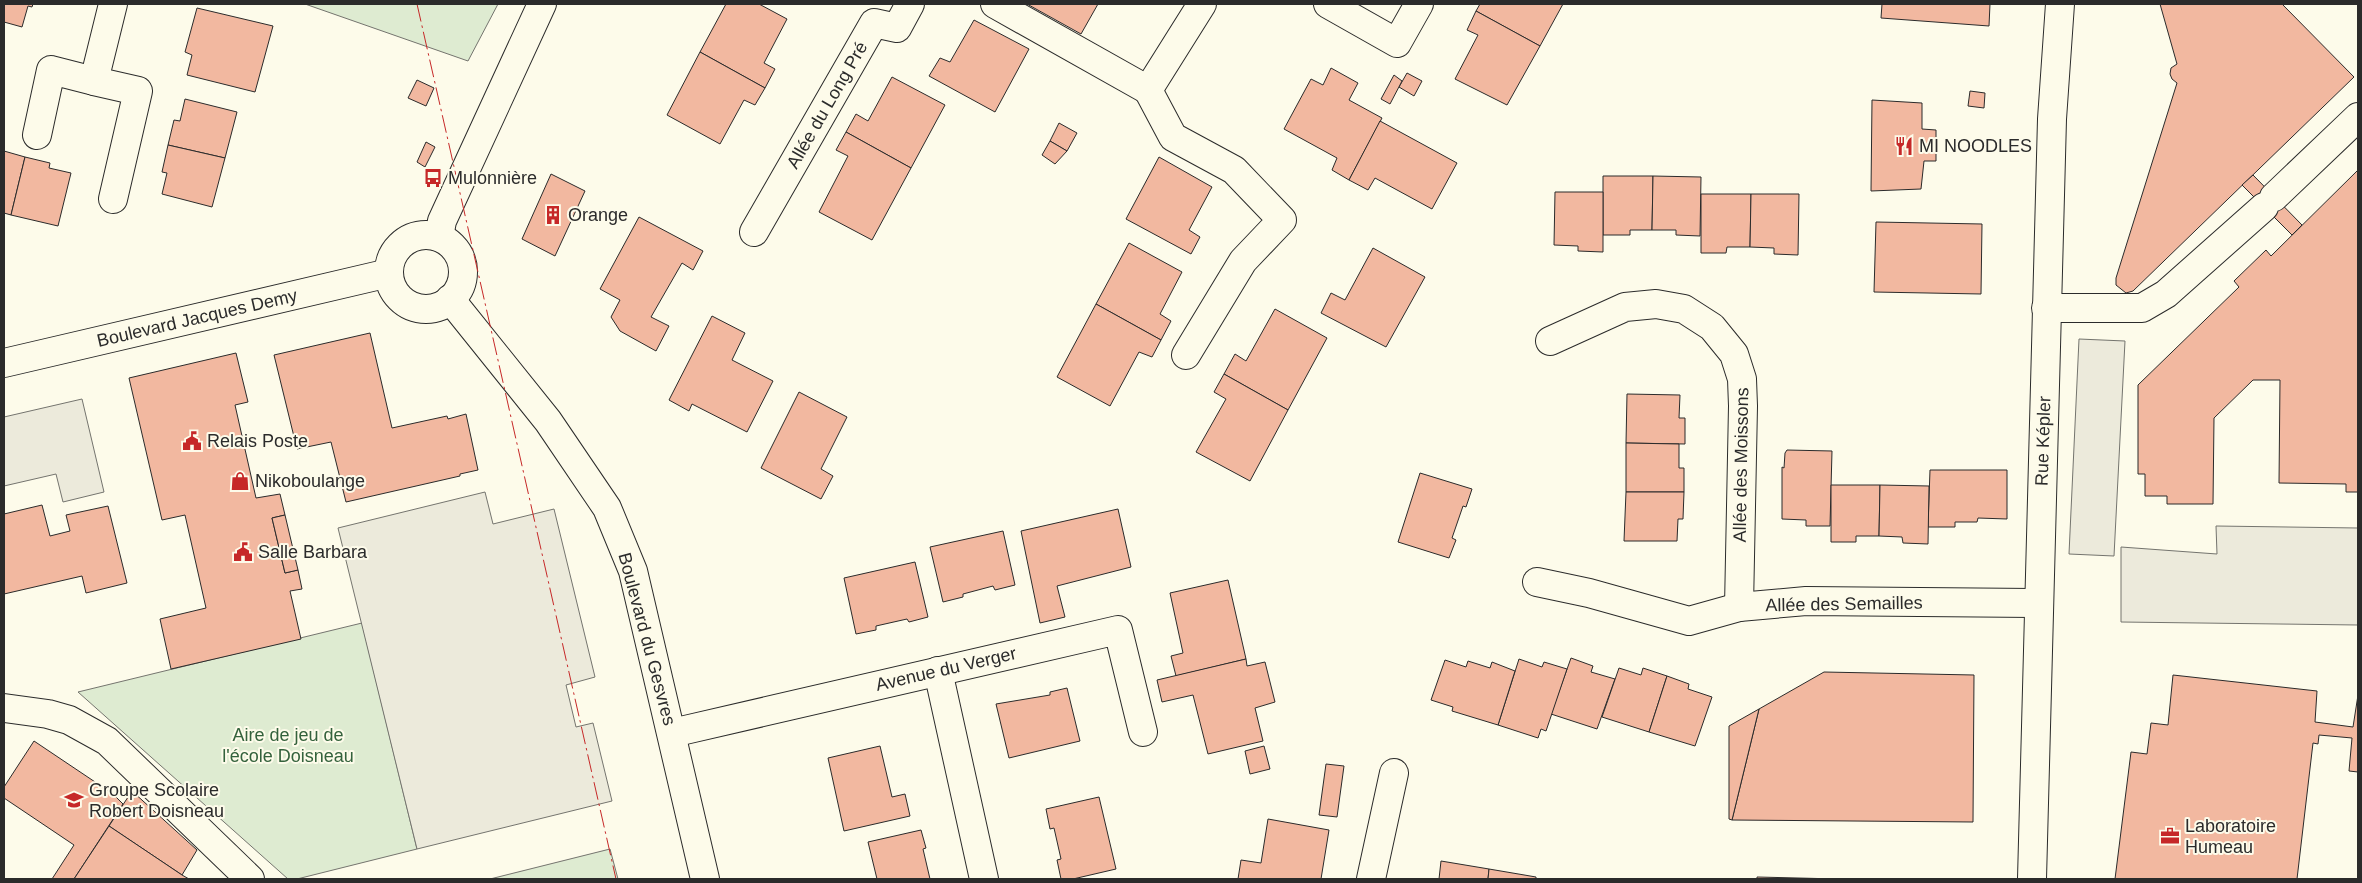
<svg xmlns="http://www.w3.org/2000/svg" width="2362" height="883" font-family="Arial,sans-serif">
	<rect width="100%" height="100%" fill="#fdfbea"/>
	<g fill="#deebd1" stroke="#74746e">
		<polygon points="305,4 498,4 468,61"/>
		<polygon points="362,623 417,849 297,879 288,879 78,692"/>
		<polygon points="610,849 618,879 490,879"/>
	</g>
	<g fill="#eceadb" stroke="#74746e">
		<polygon points="2079,339 2125,341 2114,556 2069,554"/>
		<polygon points="82,399 104,492 63,502 56,474 4,486 4,417"/>
		<polygon points="485,492 493,524 554,509 595,677 566,685 576,727 593,723 612,801 417,849 338,528"/>
		<polygon points="2216,526 2358,528 2358,625 2121,622 2121,547 2217,554"/>
	</g>
	<g fill="#f2b8a0" stroke="#2b2b2b">
		<polygon points="4,4 33,4 32,7 28,6 22,27 4,22"/>
		<polygon points="726,4 759,4 787,19 764,63 775,69 765,88 700,52"/>
		<polygon points="1027,4 1098,4 1081,34"/>
		<polygon points="1480,4 1563,4 1540,46 1476,11"/>
		<polygon points="1882,4 1990,4 1989,26 1881,18"/>
		<polygon points="2160,4 2282,4 2354,77 2133,291 2126,293 2116,285 2116,278 2177,83 2172,79 2170,74 2171,68 2177,64"/>
		<polygon points="197,8 273,26 255,92 187,75 192,55 185,52"/>
		<polygon points="1476,11 1540,46 1507,105 1455,79 1478,35 1467,30"/>
		<polygon points="974,20 1029,49 995,112 929,76 940,58 950,62"/>
		<polygon points="700,52 765,88 755,105 744,100 720,144 667,115"/>
		<polygon points="1331,68 1358,83 1349,100 1382,118 1349,180 1332,170 1337,158 1284,129 1311,79 1323,85"/>
		<polygon points="1407,73 1422,81 1414,96 1399,87"/>
		<polygon points="1394,75 1402,81 1390,104 1381,99"/>
		<polygon points="892,77 945,105 911,168 846,132 856,114 868,121"/>
		<polygon points="417,80 434,88 426,106 408,98"/>
		<polygon points="1970,91 1985,93 1984,108 1968,106"/>
		<polygon points="185,99 237,112 225,158 168,145 174,120 180,121"/>
		<polygon points="1872,100 1922,103 1922,129 1936,130 1936,161 1924,161 1921,189 1871,191"/>
		<polygon points="1380,121 1457,163 1432,209 1375,178 1368,190 1349,180"/>
		<polygon points="1059,123 1077,133 1067,151 1050,141"/>
		<polygon points="846,132 911,168 872,240 819,212 848,156 836,150"/>
		<polygon points="1050,141 1067,151 1055,164 1042,155"/>
		<polygon points="426,142 435,147 425,167 417,162"/>
		<polygon points="168,145 225,158 212,207 162,194 167,173 162,172"/>
		<polygon points="4,151 25,157 11,215 4,213"/>
		<polygon points="25,157 50,163 49,168 71,173 58,226 11,215"/>
		<polygon points="1159,157 1212,187 1189,230 1200,237 1191,254 1126,219"/>
		<polygon points="2358,170 2358,492 2346,492 2346,484 2279,483 2280,380 2253,380 2214,418 2213,504 2167,504 2167,496 2145,496 2145,474 2138,474 2138,385 2239,287 2234,281 2266,250 2271,256"/>
		<polygon points="551,174 585,191 555,256 522,239"/>
		<polygon points="2253,175 2302,225 2292,235 2242,185"/>
		<polygon points="1603,176 1653,176 1652,230 1630,230 1630,235 1603,235"/>
		<polygon points="1653,176 1701,177 1700,236 1676,235 1676,230 1652,230"/>
		<polygon points="1555,192 1603,192 1603,252 1578,251 1578,246 1554,245"/>
		<polygon points="1701,194 1751,194 1750,247 1727,247 1726,253 1701,253"/>
		<polygon points="1751,194 1799,194 1798,255 1774,254 1774,248 1750,247"/>
		<polygon points="639,217 703,251 693,270 682,263 651,317 669,326 656,351 620,331 611,317 620,300 600,289"/>
		<polygon points="1876,222 1982,224 1981,294 1874,292"/>
		<polygon points="1129,243 1182,272 1160,314 1171,321 1161,340 1096,304"/>
		<polygon points="1373,248 1425,277 1386,347 1321,313 1331,293 1345,300"/>
		<polygon points="1096,304 1161,340 1152,357 1139,352 1110,406 1057,377"/>
		<polygon points="1275,309 1327,338 1288,410 1224,374 1235,354 1246,361"/>
		<polygon points="712,316 745,333 732,360 773,381 747,432 692,404 689,411 669,400"/>
		<polygon points="370,333 392,428 447,416 448,419 466,414 478,470 460,474 460,476 346,502 331,442 297,449 274,355"/>
		<polygon points="236,353 248,402 235,405 256,498 280,494 285,515 272,518 285,573 298,570 302,589 290,591 301,639 171,669 160,619 206,608 185,515 162,520 129,378"/>
		<polygon points="1224,374 1288,410 1250,481 1196,452 1226,399 1214,392"/>
		<polygon points="799,392 847,417 821,469 833,476 821,499 761,468"/>
		<polygon points="1627,394 1680,395 1679,418 1685,418 1685,444 1626,443"/>
		<polygon points="1626,443 1679,444 1679,468 1684,468 1684,492 1626,492"/>
		<polygon points="1787,450 1832,451 1830,526 1806,526 1806,520 1782,519 1782,467 1784,468 1785,453"/>
		<polygon points="1930,470 2007,470 2007,519 1978,518 1977,522 1955,522 1955,527 1928,527"/>
		<polygon points="1420,473 1472,489 1466,507 1463,506 1452,538 1456,540 1449,558 1398,542"/>
		<polygon points="1831,485 1880,485 1879,536 1856,536 1856,542 1831,542"/>
		<polygon points="1880,485 1929,486 1928,544 1903,543 1902,537 1879,536"/>
		<polygon points="1626,492 1684,492 1683,519 1678,519 1677,541 1624,541"/>
		<polygon points="42,505 50,536 70,531 66,515 108,506 127,583 86,593 82,576 4,594 4,514"/>
		<polygon points="1118,509 1131,567 1057,586 1065,617 1040,623 1021,531"/>
		<polygon points="285,515 298,570 285,573 272,518"/>
		<polygon points="1003,531 1015,585 995,590 993,586 963,594 963,597 943,602 930,547"/>
		<polygon points="915,562 928,617 909,622 907,619 876,626 876,630 856,634 844,578"/>
		<polygon points="1228,580 1246,659 1176,676 1171,656 1183,653 1170,593"/>
		<polygon points="1571,658 1593,666 1591,672 1615,679 1597,729 1551,714"/>
		<polygon points="1246,659 1247,666 1265,662 1275,702 1255,708 1263,741 1208,754 1193,695 1162,702 1157,680"/>
		<polygon points="1519,659 1542,667 1544,662 1567,669 1546,731 1541,729 1538,738 1498,725"/>
		<polygon points="1445,660 1466,667 1468,661 1490,668 1492,662 1515,671 1498,725 1452,711 1453,707 1431,700"/>
		<polygon points="1619,668 1641,675 1643,668 1667,676 1649,732 1602,717"/>
		<polygon points="1824,672 1974,675 1973,822 1732,820 1759,709"/>
		<polygon points="2173,675 2317,691 2315,722 2353,727 2358,695 2358,772 2349,771 2352,738 2319,735 2318,744 2313,743 2297,879 2115,879 2131,752 2147,754 2151,723 2168,725"/>
		<polygon points="1667,676 1689,684 1688,689 1712,697 1695,746 1649,732"/>
		<polygon points="1067,688 1080,741 1009,758 996,704 1050,695 1050,692"/>
		<polygon points="1759,709 1732,820 1729,819 1729,726"/>
		<polygon points="34,741 113,794 123,804 74,879 52,879 74,845 4,798 4,787"/>
		<polygon points="880,746 892,797 905,794 910,816 844,831 828,758"/>
		<polygon points="1264,746 1270,769 1250,774 1245,751"/>
		<polygon points="1326,764 1344,766 1337,817 1319,815"/>
		<polygon points="132,791 197,850 182,875 109,826"/>
		<polygon points="1099,797 1116,869 1073,879 1061,879 1057,860 1061,859 1054,828 1050,829 1046,809"/>
		<polygon points="1268,819 1329,830 1321,879 1238,879 1241,860 1261,863"/>
		<polygon points="109,826 182,875 189,879 74,879"/>
		<polygon points="921,830 926,848 923,849 930,879 877,879 868,842"/>
		<polygon points="1441,861 1489,869 1488,879 1439,879"/>
		<polygon points="1489,869 1536,877 1536,879 1488,879"/>
		<polygon points="1757,877 1838,879 1757,879"/>
	</g>
	<g fill="none" stroke-linecap="round" stroke-linejoin="round">
		<g stroke="#2b2b2b" stroke-width="30">
			<g id="minor">
				<polyline points="113,4 94,81 138,91 113,199"/>
				<polyline points="995,4 1148,90"/>
				<polyline points="1328,4 1397,43 1419,4"/>
				<polyline points="1148,90 1173,137 1234,170 1282,220 1243,261 1186,355"/>
				<polyline points="1148,90 1202,4"/>
				<polyline points="37,135 51,70 94,81"/>
				<polyline points="2274,197 2358,117"/>
				<polyline points="754,232 874,23 897,28 910,4"/>
				<circle cx="426" cy="272" r="37"/>
				<polyline points="439,237 442,221 542,4"/>
				<polyline points="450,299 548,421 607,508 633,571 705,879"/>
				<polyline points="2046,308 2142,308 2166,294 2264,207"/>
				<polyline points="1550,341 1625,307 1656,304 1684,309 1712,327 1734,354 1742,379 1743,406 1739,607"/>
				<polyline points="4,363 389,273"/>
				<polyline points="1537,582 1589,593 1689,621 1739,607 1806,601 2039,603"/>
				<polyline points="938,671 984,879"/>
				<polyline points="4,708 48,714 69,720 107,741 250,879"/>
				<polyline points="672,733 1118,630 1143,732"/>
				<polyline points="1371,879 1394,773"/>
				<polyline points="2032,879 2052,119 2060,4"/>
			</g>
		</g>
		<use href="#minor" stroke="#fdfbea" stroke-width="28"/>
		<polyline stroke="#c62828" stroke-width="1" stroke-dasharray="18 4 2.5 4" stroke-linecap="butt" points="417,4 616,879"/>
	</g>
	<defs>
		<g id="restaurant-bare" transform="scale(1.5)"><path d="M-5-6h1v4h1v-4h1v4h1v-4h1v5L-1.5 .5V6h-2V.5L-5-1ZM5-6V6H3V1.5H1.5Q1.5-4 5-6Z" fill="#c62828" stroke="#fdfbea" stroke-width="2.5" paint-order="stroke"/></g>
		<g id="bus-bare" transform="scale(1.5)"><path d="M-5-6H5V4H4V6H2V4H-2V6H-4V4H-5ZM-3.5-4V0h7V-4ZM-3.5 1.2v1.5H-2V1.2ZM2 1.2v1.5H3.5V1.2Z" fill="#c62828" stroke="#fdfbea" stroke-width="2.5" paint-order="stroke"/></g>
		<g id="building-bare" transform="scale(1.5)"><path d="M-4-6H4V6H1V3H-1V6H-4ZM-2.5-4.3h1.7v1.8h-1.7ZM.8-4.3h1.7v1.8H.8ZM-2.5-1h1.7V.8h-1.7ZM.8-1h1.7V.8H.8Z" fill="#c62828" stroke="#fdfbea" stroke-width="2.5" paint-order="stroke"/></g>
		<g id="civic-bare" transform="scale(1.5)"><path d="M-.6-6.5H3V-4.5H.6V-3L4-1V1h2V6H-6V1h2V-1L-.6-3ZM-1.2 2.5V6h2.4V2.5Z" fill="#c62828" stroke="#fdfbea" stroke-width="2.5" paint-order="stroke"/></g>
		<g id="shop-bare" transform="scale(1.5)"><path d="M-5-2.5h2.3a2.7 3.5 0 0 1 5.4 0H5L5.5 6h-11ZM-1.5-2.5h3a1.5 2.3 0 0 0-3 0Z" fill="#c62828" stroke="#fdfbea" stroke-width="2.5" paint-order="stroke"/></g>
		<g id="school-bare" transform="scale(1.5)"><path d="M0-5L7-2L0 1L-7-2ZM-4 1L0 2.5L4 1V4Q0 6-4 4Z" fill="#c62828" stroke="#fdfbea" stroke-width="2.5" paint-order="stroke"/></g>
		<g id="office-bare" transform="scale(1.5)"><path d="M-6-3h4V-5.5h4V-3h4V5H-6ZM-1-4.5V-3h2v-1.5ZM-6 0V1H6V0Z" fill="#c62828" stroke="#fdfbea" stroke-width="2.5" paint-order="stroke"/></g>
	</defs>
	<g fill-rule="evenodd">
		<use href="#restaurant-bare" x="1904" y="146"/>
		<use href="#bus-bare" x="433" y="178"/>
		<use href="#building-bare" x="553" y="215"/>
		<use href="#civic-bare" x="192" y="441"/>
		<use href="#shop-bare" x="240" y="481"/>
		<use href="#civic-bare" x="243" y="552"/>
		<use href="#school-bare" x="74" y="800"/>
		<use href="#office-bare" x="2170" y="836"/>
	</g>
	<g text-anchor="middle" dominant-baseline="central" stroke-width="4" stroke-linejoin="round" paint-order="stroke">
		<g font-size="18" fill="#2b2b2b" stroke="#fdfbea">
			<text transform="translate(827 105) rotate(-60)">Allée du Long Pré</text>
			<text transform="translate(197 318) rotate(-13)">Boulevard Jacques Demy</text>
			<text transform="translate(2043 441) rotate(-88)">Rue Képler</text>
			<text transform="translate(1741 465) rotate(-89)">Allée des Moissons</text>
			<text transform="translate(1844 604) rotate(-1)">Allée des Semailles</text>
			<text transform="translate(647 639) rotate(75)">Boulevard du Gesvres</text>
			<text transform="translate(946 669) rotate(-13)">Avenue du Verger</text>
		</g>
		<g font-size="18" fill="#2b2b2b" stroke="#fdfbea" text-anchor="start">
			<text x="1919" y="146">MI NOODLES</text>
			<text x="448" y="178">Mulonnière</text>
			<text x="568" y="215">Orange</text>
			<text x="207" y="441">Relais Poste</text>
			<text x="255" y="481">Nikoboulange</text>
			<text x="258" y="552">Salle Barbara</text>
			<text x="89" y="790">Groupe Scolaire<tspan x="89" dy="21">Robert Doisneau</tspan></text>
			<text x="2185" y="826">Laboratoire<tspan x="2185" dy="21">Humeau</tspan></text>
		</g>
		<g font-size="18" fill="#34623c" stroke="#fdfbea">
			<text x="288" y="735">Aire de jeu de<tspan x="288" dy="21">l'école Doisneau</tspan></text>
		</g>
	</g>
	<rect width="2362" height="883" fill="none" stroke="#2b2b2b" stroke-width="10"/>
</svg>
